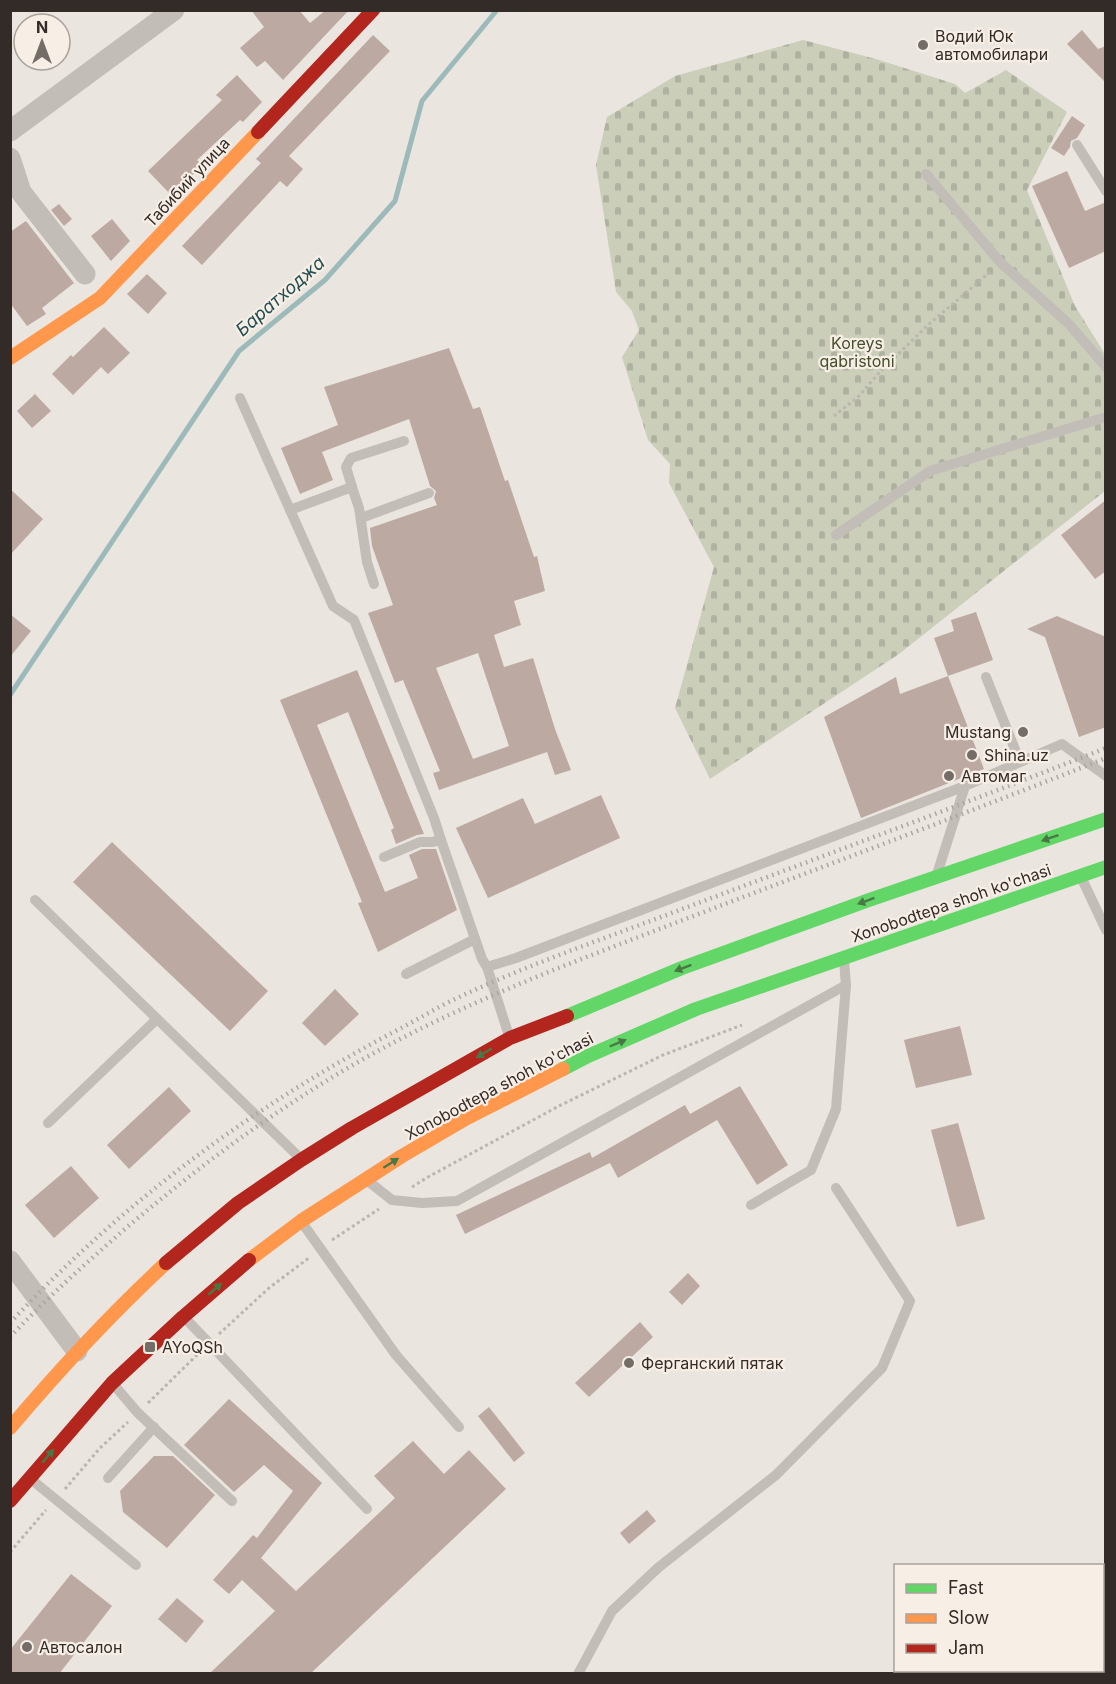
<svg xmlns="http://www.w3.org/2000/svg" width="1116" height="1684" font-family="Inter,sans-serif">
	<defs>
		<pattern id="cemetery-stones" width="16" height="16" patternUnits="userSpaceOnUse" patternTransform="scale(1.5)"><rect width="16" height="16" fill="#cbcfba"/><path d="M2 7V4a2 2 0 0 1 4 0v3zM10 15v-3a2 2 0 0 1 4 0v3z" fill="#afb2a0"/></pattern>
	</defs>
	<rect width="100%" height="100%" fill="#eae5df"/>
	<polygon fill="url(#cemetery-stones)" points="803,40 876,59 955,84 965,93 1006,70 1067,112 1027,190 1075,306 1105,354 1105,491 899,654 710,779 675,708 714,567 669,483 670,464 648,440 622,357 639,330 632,311 616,292 596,165 607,117 675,76"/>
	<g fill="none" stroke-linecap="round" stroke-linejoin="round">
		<polyline stroke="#9cbaba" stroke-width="5" points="10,695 239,351 325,280 395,201 422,101 497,10"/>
	</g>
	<g fill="#bcaaa2" fill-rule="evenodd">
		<polygon points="251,10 299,10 310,23 326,10 349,10 283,80 265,61 257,67 240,48 264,27"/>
		<polygon points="1082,30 1098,49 1106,46 1106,83 1067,44"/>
		<polygon points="373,35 390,51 289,156 303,169 287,187 280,181 202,265 182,246 261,163 256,159"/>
		<polygon points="237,75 262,102 243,122 240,120 197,160 202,165 172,196 148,171 222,100 216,95"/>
		<polygon points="1072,116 1085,125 1077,138 1071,141 1070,147 1064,156 1051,148"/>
		<polygon points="1067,171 1085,211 1106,202 1106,251 1069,268 1032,186"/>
		<polygon points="59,204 72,219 64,226 51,210"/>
		<polygon points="112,219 130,241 111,261 91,236"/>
		<polygon points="26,221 74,283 42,308 46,314 27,326 10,303 10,232"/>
		<polygon points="147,274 167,293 148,314 127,294"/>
		<polygon points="104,327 130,353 108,374 101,367 73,395 52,374 71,355 73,357"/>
		<path d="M 449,348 L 473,409 L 480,407 L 505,481 L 508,480 L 534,557 L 537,556 L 545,591 L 514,601 L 521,625 L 494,635 L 504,667 L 533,658 L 555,729 L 571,770 L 555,775 L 547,752 L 439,790 L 433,773 L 440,771 L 403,680 L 395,683 L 368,613 L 393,605 L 372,546 L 370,528 L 437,505 L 434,498 L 436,491 L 430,486 L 409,419 L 322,452 L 333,480 L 300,494 L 281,448 L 338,425 L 324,387 ZM 478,653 L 509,746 L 473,759 L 436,668 Z"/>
		<polygon points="35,394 51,411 32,428 17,411"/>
		<polygon points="10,489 43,519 10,555"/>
		<polygon points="1106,500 1106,571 1095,579 1061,535"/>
		<polygon points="976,612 993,660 948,676 934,638 954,631 951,620"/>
		<polygon points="10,614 31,631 10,657"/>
		<polygon points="1057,616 1106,637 1106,727 1079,737 1045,637 1027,629"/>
		<polygon points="357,670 424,834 417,835 396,844 391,830 394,828 348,712 317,725 385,892 418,878 409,855 422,849 436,849 457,910 378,952 358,903 362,902 280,700"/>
		<polygon points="948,676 984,769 861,818 824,717 896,677 900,694"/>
		<polygon points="601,795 620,838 488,898 456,828 523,798 535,824"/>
		<polygon points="112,842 268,991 230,1031 73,882"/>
		<polygon points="335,989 359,1014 325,1046 302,1023"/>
		<polygon points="960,1026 972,1075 916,1088 904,1040"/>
		<polygon points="740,1086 788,1165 757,1185 717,1120 618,1178 610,1163 465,1234 456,1215 590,1152 592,1158 685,1105 690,1114"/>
		<polygon points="169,1087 191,1111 129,1169 107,1145"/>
		<polygon points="958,1123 985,1219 957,1227 931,1130"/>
		<polygon points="71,1166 99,1198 54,1238 25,1205"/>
		<polygon points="688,1273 700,1286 682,1305 669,1292"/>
		<polygon points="640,1322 653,1337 589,1397 575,1383"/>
		<polygon points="229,1399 322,1483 261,1558 296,1591 395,1498 374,1476 413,1441 444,1474 469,1450 506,1489 310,1674 209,1674 275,1611 242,1580 229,1594 213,1580 253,1535 257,1538 293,1491 264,1465 234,1492 184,1445"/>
		<polygon points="489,1407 525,1453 514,1462 478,1416"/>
		<polygon points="154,1456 173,1456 215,1495 167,1548 123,1512 120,1491"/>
		<polygon points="647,1510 656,1521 629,1544 620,1533"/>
		<polygon points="71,1574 112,1606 59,1674 10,1674 10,1650"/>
		<polygon points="177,1598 204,1621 186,1643 158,1619"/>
	</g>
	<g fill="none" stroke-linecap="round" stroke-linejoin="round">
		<g stroke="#bcb5b0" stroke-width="3" stroke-dasharray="3 3" stroke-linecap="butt">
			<polyline points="834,416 858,397 878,374 928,325 990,272"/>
			<polyline points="412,1187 428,1177 559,1106 663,1055 742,1025"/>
			<polyline points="332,1240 379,1209"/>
			<polyline points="219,1334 269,1288 310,1257"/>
			<polyline points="148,1403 199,1353"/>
			<polyline points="65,1489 100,1448 128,1422"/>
			<polyline points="10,1552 46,1510"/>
		</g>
		<g stroke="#c3bdb8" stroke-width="10">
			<polyline points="1077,145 1106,191"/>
			<polyline points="926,174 1001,263 1068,323 1106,367"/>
			<polyline points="240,398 333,606 354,620 434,818 441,840"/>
			<polyline points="352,487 346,467 351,458 404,441"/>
			<polyline points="290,510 352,487 359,508 367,562 374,584"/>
			<polyline points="361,518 429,493"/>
			<polyline points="836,535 930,471 1106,417"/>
			<polyline points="986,677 1020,762"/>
			<polyline points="384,857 420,842 432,842 441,840 482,959 487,967 516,958 965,786"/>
			<polyline points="938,871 965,786 1062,744 1106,776"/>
			<polyline points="1082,879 1106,930"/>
			<polyline points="35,900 299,1157"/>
			<polyline points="487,967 509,1036"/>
			<polyline points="406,974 475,939"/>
			<polyline points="48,1123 157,1019"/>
			<polyline points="368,1181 392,1200 422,1203 457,1201 846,985"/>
			<polyline points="751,1205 811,1170 836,1109 846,985 844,961"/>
			<polyline points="303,1224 396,1355 459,1427"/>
			<polyline points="186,1319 367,1509"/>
			<polyline points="114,1385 138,1413 232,1501"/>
			<polyline points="108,1478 154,1427"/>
			<polyline points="32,1480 136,1565"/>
			<polyline points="578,1674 612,1611 659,1567 776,1475 882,1368 910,1301 836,1188"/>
		</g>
		<g stroke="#c3bdb8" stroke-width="21">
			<polyline points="10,131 174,10"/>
			<polyline points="10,158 21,192 85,274"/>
			<polyline points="10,1261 77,1351"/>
		</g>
		<g stroke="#63d668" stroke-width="14">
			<polyline points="567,1016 682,968 869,900 1106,819"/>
			<polyline points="563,1069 588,1056 696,1009 1106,867"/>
		</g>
		<g stroke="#ff974d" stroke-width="14">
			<polyline points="10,358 100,298 258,132"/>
			<polyline points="249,1260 301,1221 402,1156 467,1118 563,1069"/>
			<path d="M 10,1428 C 59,1370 110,1315 166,1263"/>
		</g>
		<g stroke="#b3261e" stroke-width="14">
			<polyline points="258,132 373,10"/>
			<polyline points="166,1263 238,1203 301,1160 352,1128 510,1038 567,1016"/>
			<polyline points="10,1501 112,1383 183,1317 249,1260"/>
		</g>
		<g stroke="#aba6a2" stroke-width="4.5" stroke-dasharray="1.5 4.5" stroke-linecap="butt">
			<path d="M 10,1323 C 123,1201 259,1102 405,1026 C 422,1017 438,1007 455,999 C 527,965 603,939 677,911 C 820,857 964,804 1106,748"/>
			<path d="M 10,1337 C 46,1299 85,1264 125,1229 C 200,1165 279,1107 365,1058 C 468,1000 579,960 688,918 C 827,865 967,813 1106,758"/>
		</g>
	</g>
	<defs><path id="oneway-solid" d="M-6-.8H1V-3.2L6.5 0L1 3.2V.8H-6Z" transform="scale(1.5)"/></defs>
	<g fill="#497844">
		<use href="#oneway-solid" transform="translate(1050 838) rotate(161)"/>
		<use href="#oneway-solid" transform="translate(866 901) rotate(160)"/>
		<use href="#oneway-solid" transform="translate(683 968) rotate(159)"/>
		<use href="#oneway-solid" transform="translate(618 1043) rotate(-23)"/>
		<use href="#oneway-solid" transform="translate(484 1053) rotate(150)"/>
		<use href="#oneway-solid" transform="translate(391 1163) rotate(-32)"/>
		<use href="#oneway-solid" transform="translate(215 1289) rotate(-41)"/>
		<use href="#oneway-solid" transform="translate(48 1456) rotate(-50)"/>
	</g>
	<g fill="#736c67" stroke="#f7efe6" stroke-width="2">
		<circle cx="923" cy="45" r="6"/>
		<circle cx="1023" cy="732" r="6"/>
		<circle cx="972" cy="755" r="6"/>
		<circle cx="949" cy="776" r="6"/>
		<rect x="144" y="1341" width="12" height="12" rx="3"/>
		<circle cx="629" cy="1363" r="6"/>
		<circle cx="27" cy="1647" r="6"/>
	</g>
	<g text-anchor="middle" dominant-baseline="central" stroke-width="4.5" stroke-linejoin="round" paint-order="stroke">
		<g font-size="16" fill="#332b27" stroke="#f7efe6" text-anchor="start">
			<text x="935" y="36">Водий Юк<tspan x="935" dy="18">автомобилари</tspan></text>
			<text x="1011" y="732" text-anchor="end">Mustang</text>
			<text x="984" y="755">Shina.uz</text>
			<text x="961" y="776">Автомаг</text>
			<text x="162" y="1347">AYoQSh</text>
			<text x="641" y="1363">Ферганский пятак</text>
			<text x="39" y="1647">Автосалон</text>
		</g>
		<g font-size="16" fill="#332b27" stroke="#f7efe6">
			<text transform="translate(187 182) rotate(-47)">Табибий улица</text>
			<text transform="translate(951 903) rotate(-19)">Xonobodtepa shoh ko'chasi</text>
			<text transform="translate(499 1086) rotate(-28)">Xonobodtepa shoh ko'chasi</text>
		</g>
		<g font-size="16" fill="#434f2d" stroke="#f7efe6">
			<text x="857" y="343">Koreys<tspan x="857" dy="18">qabristoni</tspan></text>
		</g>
		<g font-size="18" font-style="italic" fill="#204e51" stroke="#f7efe6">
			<text transform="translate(280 296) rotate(-41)">Баратходжа</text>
		</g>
	</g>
	<rect width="1116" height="1684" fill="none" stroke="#332b27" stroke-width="24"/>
	<rect x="894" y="1564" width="210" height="108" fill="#f7efe6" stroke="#a9a19a" stroke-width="1.5"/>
	<rect x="906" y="1584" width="30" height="9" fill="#63d668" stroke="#a9a19a" stroke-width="1.5"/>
	<text x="948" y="1594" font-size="18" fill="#332b27">Fast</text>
	<rect x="906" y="1614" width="30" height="9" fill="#ff974d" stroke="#a9a19a" stroke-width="1.5"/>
	<text x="948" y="1624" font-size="18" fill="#332b27">Slow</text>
	<rect x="906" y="1644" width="30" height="9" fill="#b3261e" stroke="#a9a19a" stroke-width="1.5"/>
	<text x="948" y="1654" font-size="18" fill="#332b27">Jam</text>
	<g transform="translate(42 42)"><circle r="28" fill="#f7efe6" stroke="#a9a19a" stroke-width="1.5"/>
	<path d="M0-4.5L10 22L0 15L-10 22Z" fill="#736c67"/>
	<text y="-9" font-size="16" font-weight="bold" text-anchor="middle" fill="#332b27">N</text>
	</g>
</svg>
